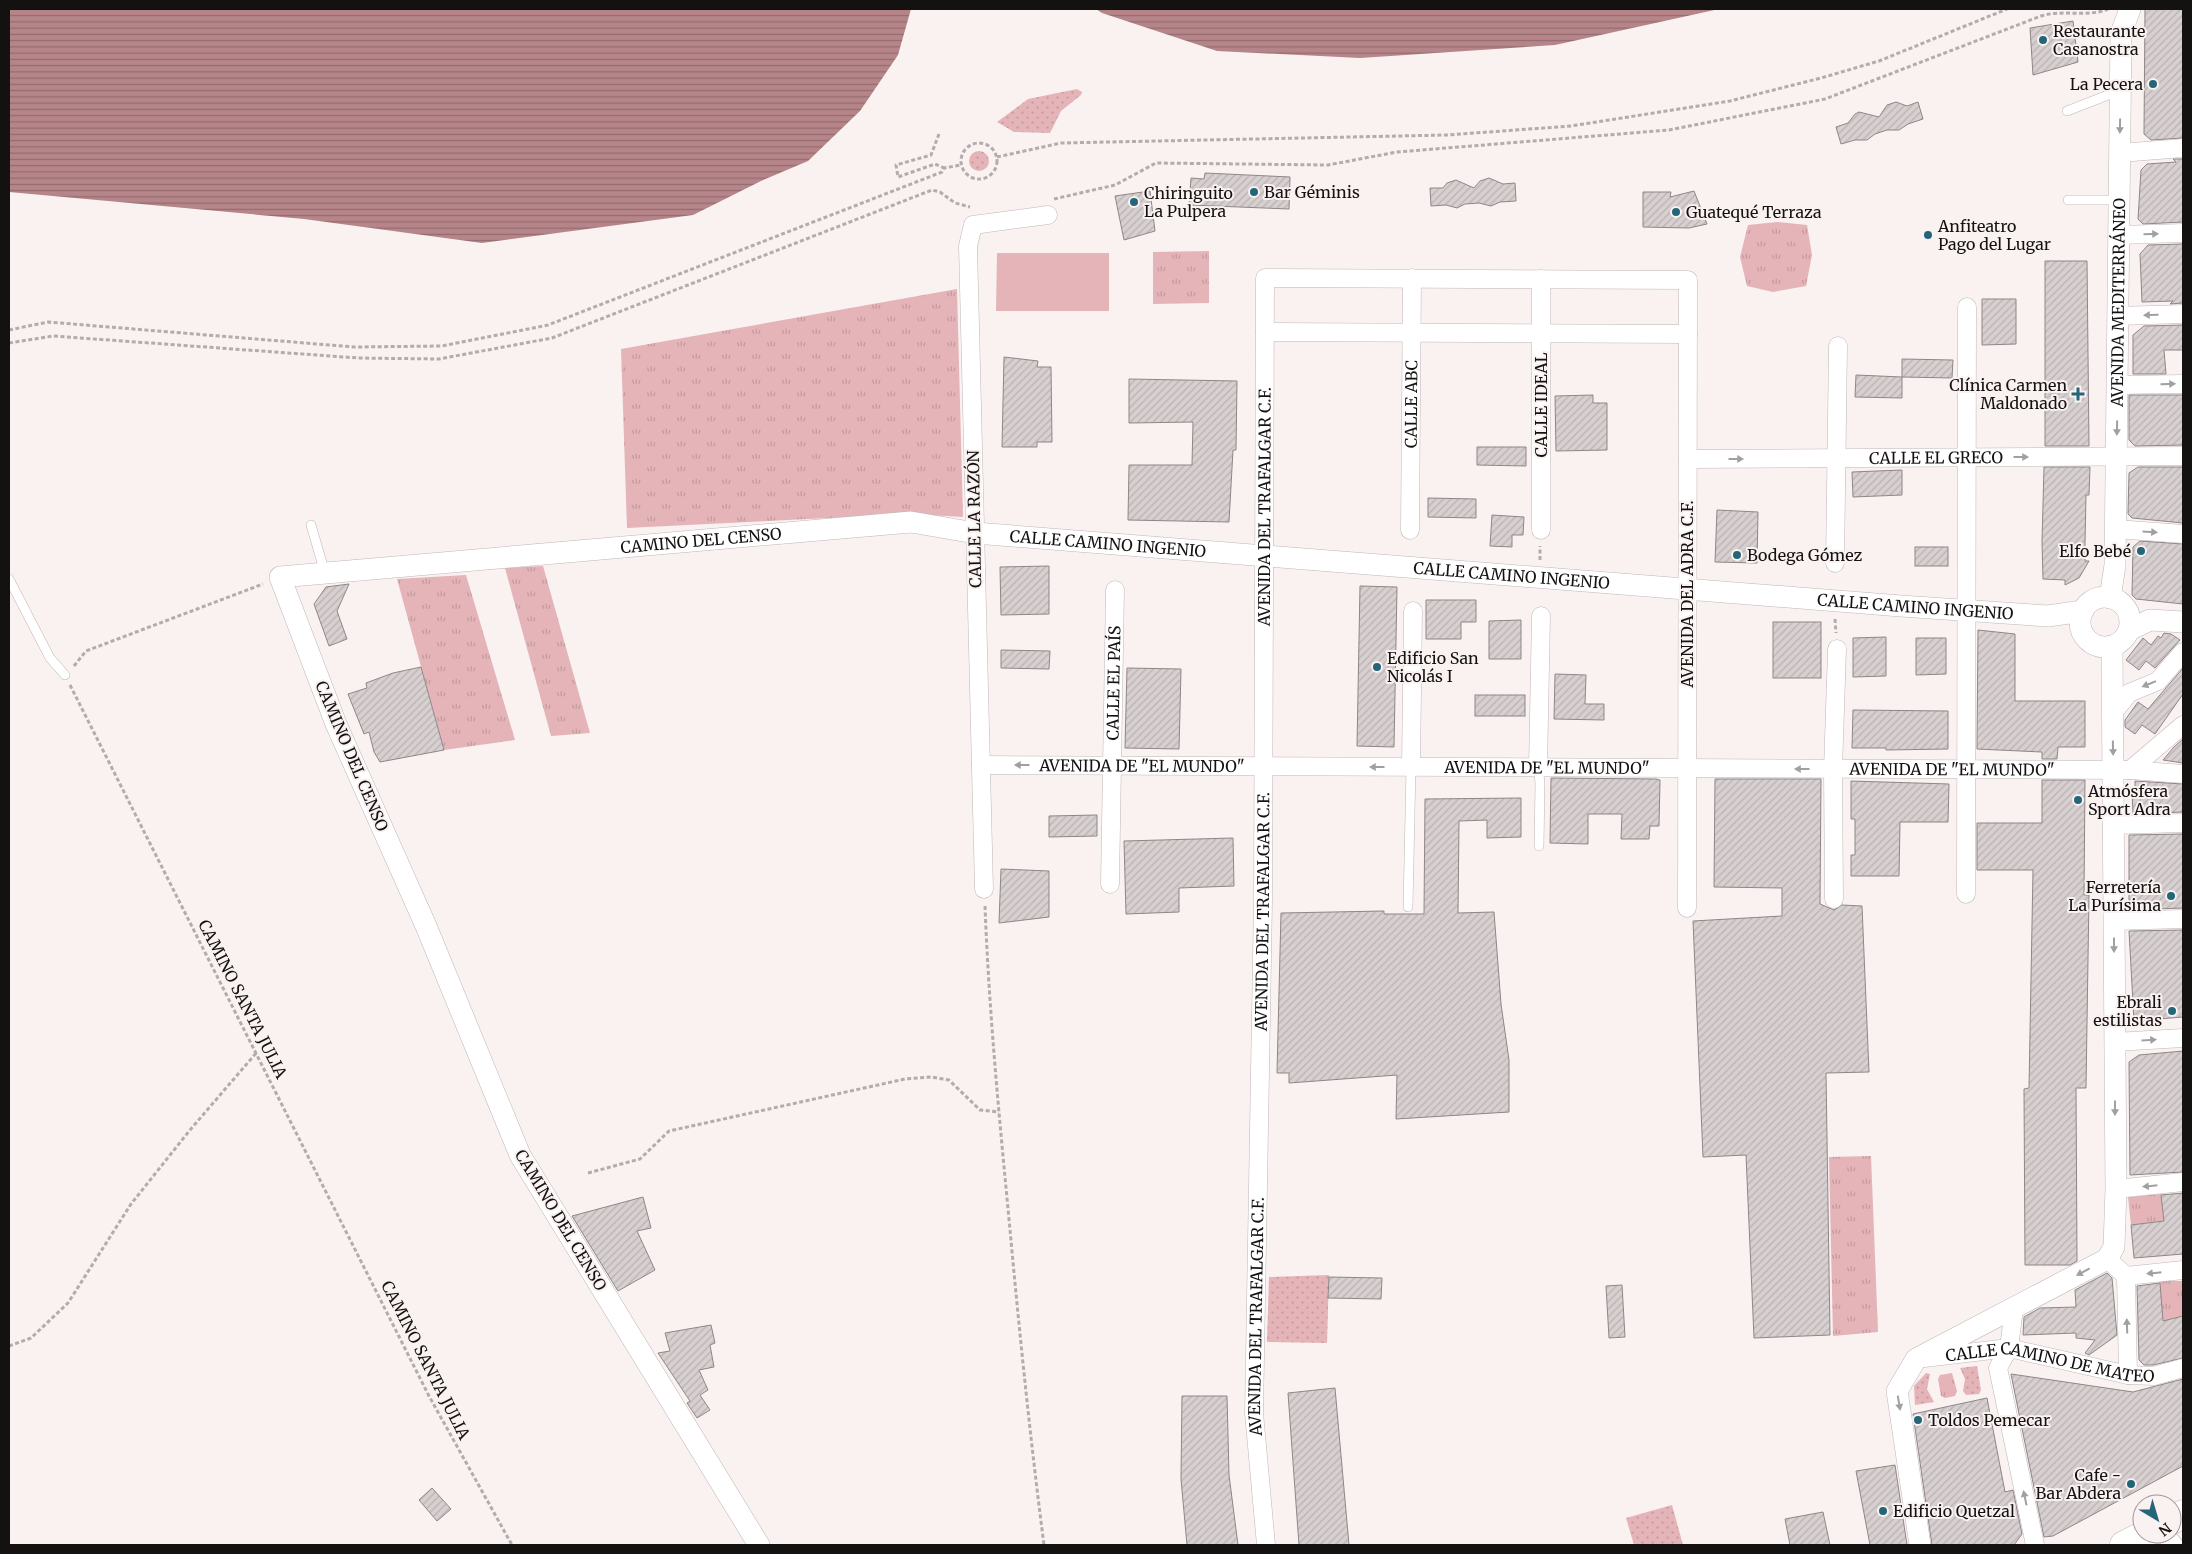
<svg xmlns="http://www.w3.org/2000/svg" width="2192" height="1554" font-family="Merriweather,serif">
	<defs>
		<pattern id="grass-tufts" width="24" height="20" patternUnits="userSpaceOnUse" patternTransform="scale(1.25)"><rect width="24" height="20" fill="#e4b4b8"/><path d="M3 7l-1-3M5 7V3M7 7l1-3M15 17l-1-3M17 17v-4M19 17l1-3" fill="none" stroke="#c39a9d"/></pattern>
		<pattern id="garden-dots" width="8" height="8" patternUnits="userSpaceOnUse" patternTransform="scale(1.25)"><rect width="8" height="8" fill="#e4b4b8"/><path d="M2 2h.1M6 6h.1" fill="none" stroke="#c39a9d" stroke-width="1.8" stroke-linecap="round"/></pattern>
		<pattern id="water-rules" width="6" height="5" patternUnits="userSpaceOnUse" patternTransform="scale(1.25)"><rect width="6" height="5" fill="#b68589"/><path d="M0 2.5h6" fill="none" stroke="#936b6f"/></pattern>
		<pattern id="building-hatch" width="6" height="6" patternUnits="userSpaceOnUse" patternTransform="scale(1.25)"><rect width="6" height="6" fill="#d8d0d0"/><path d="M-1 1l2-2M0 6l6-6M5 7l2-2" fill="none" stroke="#b8b2b2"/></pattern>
	</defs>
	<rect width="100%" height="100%" fill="#faf1f1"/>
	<g fill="url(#grass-tufts)">
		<polygon points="1777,222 1807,225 1812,255 1806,286 1773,292 1747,286 1740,257 1748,225"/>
		<polygon points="1209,251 1209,303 1153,304 1153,252"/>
		<polygon points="957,289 963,517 912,514 627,528 621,349"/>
		<polygon points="543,566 590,733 551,736 505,568"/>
		<polygon points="466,575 515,740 444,750 397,579"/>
		<polygon points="1871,1156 1878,1332 1833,1336 1829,1157"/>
		<polygon points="2161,1194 2164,1221 2131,1225 2128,1197"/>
		<polygon points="2159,1281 2183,1281 2183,1316 2163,1321"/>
		<polygon points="1952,1373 1957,1391 1955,1396 1945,1398 1941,1396 1938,1379 1940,1375"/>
	</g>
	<g fill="url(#garden-dots)">
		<polygon points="1077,89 1082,92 1081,95 1061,111 1050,133 1014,132 997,122 1028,99"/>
		<circle cx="979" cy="161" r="10"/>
		<polygon points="1329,1275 1327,1343 1267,1342 1269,1277"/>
		<polygon points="1977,1366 1981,1390 1979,1394 1966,1395 1963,1391 1965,1379 1960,1368"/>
		<polygon points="1926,1373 1930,1374 1927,1389 1934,1402 1915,1405 1914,1386"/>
		<polygon points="1672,1505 1683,1545 1634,1545 1626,1518"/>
	</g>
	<polygon fill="#e4b4b8" points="997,253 1109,253 1109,311 996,311"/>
	<g fill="url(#water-rules)">
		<polygon points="9,9 911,9 898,55 860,111 808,161 761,181 693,215 482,243 304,219 9,192"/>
		<polygon points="1096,9 1719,9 1555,45 1360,58 1217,51 1102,13"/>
	</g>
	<g fill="url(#building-hatch)" stroke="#8f8687">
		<polygon points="2145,9 2183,9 2183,138 2151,140 2144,134"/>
		<polygon points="2073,21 2078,62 2033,75 2030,28"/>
		<polygon points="1896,102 1907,106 1918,102 1923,119 1908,124 1899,130 1887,130 1875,134 1867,140 1855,140 1841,144 1836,127 1848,123 1855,114 1859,112 1879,117 1887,105"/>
		<polygon points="2173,159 2183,159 2183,222 2143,224 2138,219 2141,170 2147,164 2176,162"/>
		<polygon points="1205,173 1290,177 1289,209 1189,205 1191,178 1204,179"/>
		<polygon points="1489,178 1503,184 1515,183 1516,201 1500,202 1491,206 1479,203 1465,204 1457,208 1446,205 1431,206 1430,188 1443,188 1447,183 1456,180 1474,188 1480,181"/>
		<polygon points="1150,191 1155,231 1124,240 1115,196"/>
		<polygon points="1694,191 1707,224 1689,228 1643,227 1643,192 1671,192 1670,197"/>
		<polygon points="2183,244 2183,303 2170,304 2173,301 2142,302 2140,254 2148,245"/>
		<polygon points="2045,261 2087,261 2089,446 2045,446"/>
		<polygon points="1982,299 2016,299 2016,344 1982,345"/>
		<polygon points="2183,325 2183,350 2164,350 2166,374 2133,374 2133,335 2144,326"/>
		<polygon points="1004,357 1038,361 1037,367 1051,367 1052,442 1037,442 1037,447 1002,447"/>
		<polygon points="1902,359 1953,360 1952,378 1902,377"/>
		<polygon points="1856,375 1902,377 1902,398 1855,397"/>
		<polygon points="1129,379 1237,381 1236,450 1233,450 1229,522 1128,520 1129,465 1192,465 1193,422 1129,423"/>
		<polygon points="1593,395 1593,403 1607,403 1607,450 1556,451 1555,396"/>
		<polygon points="2129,395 2183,395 2183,445 2135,446 2129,440"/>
		<polygon points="1477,447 1526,447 1526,466 1477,465"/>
		<polygon points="2044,467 2090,467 2089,495 2086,495 2085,543 2085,561 2089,561 2079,578 2065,585 2065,580 2043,579 2042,542"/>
		<polygon points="2138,467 2183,467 2183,523 2132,518 2128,514 2129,473"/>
		<polygon points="1902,470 1902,495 1853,497 1852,472"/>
		<polygon points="1428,498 1476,499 1476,518 1428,517"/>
		<polygon points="1717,510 1758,512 1757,563 1715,562"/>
		<polygon points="1492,515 1524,517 1523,535 1512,535 1512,547 1490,546"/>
		<polygon points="2140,541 2183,544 2183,604 2136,599 2132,595 2133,547"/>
		<rect x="1915" y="547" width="33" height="19"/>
		<polygon points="1049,566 1049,614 1001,615 1000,567"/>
		<polygon points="349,584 337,611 347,639 329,646 314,604 326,587"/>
		<polygon points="1360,586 1397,587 1394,747 1357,746"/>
		<polygon points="1426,600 1476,600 1476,622 1461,622 1461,639 1426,639"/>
		<polygon points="1521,620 1521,659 1489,659 1489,621"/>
		<rect x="1773" y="622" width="48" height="56"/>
		<polygon points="1978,630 2015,634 2015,701 2085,701 2085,747 2058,747 2057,759 2042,759 2042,752 1977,749"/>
		<polygon points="2164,633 2171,634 2180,640 2155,668 2146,661 2139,670 2126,660 2143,638 2151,645 2158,636 2161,638"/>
		<polygon points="1886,637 1886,676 1853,677 1853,638"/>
		<polygon points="1916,638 1946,638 1946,674 1916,675"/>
		<polygon points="1001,650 1050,651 1049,669 1001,668"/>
		<polygon points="421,667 444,750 380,762 374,752 369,732 364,734 348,694 367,688 366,683 393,673"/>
		<polygon points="1127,668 1181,669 1179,749 1125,748"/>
		<polygon points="2183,668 2183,694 2155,734 2142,725 2135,734 2125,727 2125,720 2138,702 2148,709"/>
		<polygon points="1555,674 1586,675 1585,704 1604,704 1604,720 1554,719"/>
		<rect x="1475" y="695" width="50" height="21"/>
		<polygon points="1853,710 1948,711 1948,749 1886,750 1886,748 1852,748"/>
		<polygon points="2183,739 2183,763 2163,760 2174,747"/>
		<polygon points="1551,778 1656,779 1660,780 1659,826 1650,826 1649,839 1621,839 1622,814 1588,814 1588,844 1550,843"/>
		<polygon points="1715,779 1821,779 1820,904 1834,910 1842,905 1862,906 1869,1072 1826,1073 1830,1335 1754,1338 1746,1155 1703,1157 1693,921 1782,916 1782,888 1714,887"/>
		<polygon points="2042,780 2085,780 2084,895 2089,895 2086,1088 2076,1088 2077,1261 2070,1265 2025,1265 2024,1089 2029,1088 2033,870 1977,870 1977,823 2042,823"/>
		<polygon points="1851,781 1949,784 1948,822 1900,822 1899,876 1851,876 1851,855 1855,855 1855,819 1851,819"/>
		<polygon points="2135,781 2183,784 2183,812 2133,814 2132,792 2135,792"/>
		<polygon points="1521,798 1521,837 1487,838 1487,820 1459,821 1458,913 1494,912 1501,1004 1509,1060 1509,1112 1396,1119 1397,1075 1289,1083 1289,1073 1277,1073 1281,913 1384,911 1384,914 1424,914 1425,799"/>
		<polygon points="1097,815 1097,836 1049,837 1049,816"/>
		<polygon points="2183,834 2183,908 2129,910 2129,835"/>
		<polygon points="1233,838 1234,886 1179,888 1179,912 1126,914 1124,841"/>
		<polygon points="1001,869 1049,871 1049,917 999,923"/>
		<polygon points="2183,930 2183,1017 2134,1021 2129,931"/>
		<polygon points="2183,1051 2183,1172 2130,1175 2129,1062 2139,1055"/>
		<polygon points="2183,1193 2183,1254 2134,1258 2131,1225 2164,1221 2161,1195"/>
		<polygon points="643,1197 651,1228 637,1231 655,1270 618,1291 572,1216"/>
		<polygon points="2107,1273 2112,1278 2117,1335 2089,1355 2085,1353 2095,1340 2076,1338 2076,1333 2023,1335 2024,1317 2040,1308 2076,1307 2075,1290"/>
		<polygon points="1329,1277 1382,1278 1381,1299 1328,1298"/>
		<polygon points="2160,1283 2163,1321 2183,1316 2183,1358 2153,1365 2144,1365 2139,1360 2137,1286"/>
		<polygon points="1622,1285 1625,1337 1609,1338 1606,1286"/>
		<polygon points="711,1325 715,1343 710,1345 714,1367 699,1370 708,1390 700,1395 710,1410 697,1418 687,1403 690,1401 658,1353 670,1351 665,1333"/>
		<polygon points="2011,1374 2133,1392 2183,1379 2183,1466 2053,1536 2044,1537"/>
		<polygon points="1335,1388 1349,1545 1299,1545 1288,1393"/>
		<polygon points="1182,1396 1227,1396 1229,1475 1238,1545 1187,1545 1181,1479"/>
		<polygon points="1987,1398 2005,1492 2013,1490 2022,1534 2014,1545 1932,1545 1913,1414"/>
		<polygon points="1895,1465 1907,1545 1870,1545 1856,1471"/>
		<polygon points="432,1488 451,1509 437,1521 419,1500"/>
		<polygon points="1823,1512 1830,1545 1790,1545 1785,1519"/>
	</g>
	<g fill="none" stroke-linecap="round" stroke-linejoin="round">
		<g stroke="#bfb7b7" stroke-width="10">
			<g id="service">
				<polyline points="2067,111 2121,90"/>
				<polyline points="2068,200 2119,200"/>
				<polyline points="311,525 325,573"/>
				<polyline points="9,579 50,658 65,675"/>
				<polyline points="1538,767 1540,783 1539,846"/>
				<polyline points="1408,907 1411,767"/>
			</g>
		</g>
		<g stroke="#bfb7b7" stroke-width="19">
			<g id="minor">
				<polyline points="2120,153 2183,148"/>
				<polyline points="2119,235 2183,233"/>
				<polyline points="2118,316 2183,314"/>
				<polyline points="1265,332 1688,334"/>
				<polyline points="2117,385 2183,384"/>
				<path id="s1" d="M 1688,459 L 2183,456"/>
				<polyline points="2116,529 2183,534"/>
				<path id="s2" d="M 1410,530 L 1412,278"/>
				<polyline points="1541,530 1541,279"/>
				<polyline points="1835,563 1838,346"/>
				<polyline points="2112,714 2129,693 2158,681 2183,652"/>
				<path id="s3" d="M 981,765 L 2130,770 L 2183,774"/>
				<polyline points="1411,767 1413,611"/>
				<polyline points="1538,767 1541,616"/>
				<polyline points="2130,770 2183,725"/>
				<polyline points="2113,825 2183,823"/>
				<path id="s4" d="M 1110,884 L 1115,590"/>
				<polyline points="984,889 968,246 973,225 1048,215"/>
				<polyline points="1966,894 1967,307"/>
				<polyline points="1834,899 1833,770 1837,649"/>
				<polyline points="2114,921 2183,919"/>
				<polyline points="2115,1042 2183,1038"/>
				<polyline points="2116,1189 2183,1182"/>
				<polyline points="2107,1259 2126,1276 2128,1375"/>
				<polyline points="2126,1276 2183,1270"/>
				<polyline points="2014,1308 2009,1348 1998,1368 2035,1545"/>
				<path id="s5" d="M 1924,1358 L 2009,1348 L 2128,1375 L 2154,1376 L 2183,1368"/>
				<polyline points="2164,1534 2174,1545"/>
				<path id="s6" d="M 1266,1545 L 1254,1413 L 1263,901 L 1265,278 L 1688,280 L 1687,908"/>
			</g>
		</g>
		<g stroke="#bfb7b7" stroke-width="22">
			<g id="tertiary">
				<circle cx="2105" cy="622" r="25"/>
				<path id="s7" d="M 2110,598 L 2115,565 L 2121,33 L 2130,9"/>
				<polyline points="2129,630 2150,620 2183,622"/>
				<path id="s8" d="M 759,1545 L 520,1155 L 426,926 L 336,724 L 280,577 L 911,522 L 975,533 L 1901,606 L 2048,616 L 2083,611"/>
				<polyline points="1920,1545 1897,1391 1916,1359 2107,1259 2114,1247 2116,1189 2112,646"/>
			</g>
		</g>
		<g stroke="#bfb7b7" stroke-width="29">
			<g id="trunk">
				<polyline points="2172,1520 2183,1514"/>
				<polyline points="2124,1545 2146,1534"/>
			</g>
		</g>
		<g stroke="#b3acac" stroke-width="3" stroke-dasharray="4 2.5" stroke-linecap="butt">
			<polyline points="939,134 931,155 896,165 898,177 935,164 944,168"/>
			<circle cx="979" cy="161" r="18"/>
			<polyline points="997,157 1061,143 1447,135 1571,126 1730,101 1821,78 1879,61 2007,9"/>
			<path d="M 1054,199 L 1115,185 L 1156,163 L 1328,165 L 1397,152 L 1669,130 L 1825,99 L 2041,16 C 2063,9 2087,18 2108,9"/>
			<polyline points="9,330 48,322 354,347 442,346 548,325 942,172 944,168 961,165"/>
			<polyline points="9,343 53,336 358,358 439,359 552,338 932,190 940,192 955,203 970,207"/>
			<polyline points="1540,560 1540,546"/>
			<polyline points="1835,619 1836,633"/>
			<polyline points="74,666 86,651 263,584"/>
			<polyline points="70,685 429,1396 512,1545"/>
			<path d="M 985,906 C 989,1011 999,1115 1009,1219 C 1019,1328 1030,1437 1044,1545"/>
			<polyline points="588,1173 640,1159 669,1131 905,1079 931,1077 949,1080 980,1110 999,1112"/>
			<polyline points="9,1346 31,1338 68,1303 131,1204 190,1130 257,1052"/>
		</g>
		<use href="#service" stroke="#fff" stroke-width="9"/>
		<use href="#minor" stroke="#fff" stroke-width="18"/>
		<use href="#tertiary" stroke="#fff" stroke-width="21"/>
		<use href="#trunk" stroke="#fff" stroke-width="28"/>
	</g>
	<defs><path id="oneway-solid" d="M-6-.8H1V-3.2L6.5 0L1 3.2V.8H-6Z" transform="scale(1.25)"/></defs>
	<g fill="#a1a0a0">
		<use href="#oneway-solid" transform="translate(2120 126) rotate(91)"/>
		<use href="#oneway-solid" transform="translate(2151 234) rotate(-1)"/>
		<use href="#oneway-solid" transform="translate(2151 315) rotate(179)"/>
		<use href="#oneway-solid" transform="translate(2168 384) rotate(-1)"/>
		<use href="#oneway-solid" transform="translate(2117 428) rotate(91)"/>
		<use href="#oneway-solid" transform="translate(2021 457)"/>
		<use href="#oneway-solid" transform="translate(1736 459)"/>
		<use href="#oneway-solid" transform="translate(2150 532) rotate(4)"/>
		<use href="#oneway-solid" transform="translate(2149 684) rotate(158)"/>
		<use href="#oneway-solid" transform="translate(2113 748) rotate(89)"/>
		<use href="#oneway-solid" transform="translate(1022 765) rotate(-180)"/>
		<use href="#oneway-solid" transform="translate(1377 767) rotate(180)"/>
		<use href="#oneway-solid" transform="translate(1802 769) rotate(-180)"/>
		<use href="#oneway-solid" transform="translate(2114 945) rotate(90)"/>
		<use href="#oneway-solid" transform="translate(2149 1040) rotate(-4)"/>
		<use href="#oneway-solid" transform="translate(2115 1108) rotate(90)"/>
		<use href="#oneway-solid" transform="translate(2150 1186) rotate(174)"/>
		<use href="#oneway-solid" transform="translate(2083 1272) rotate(152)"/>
		<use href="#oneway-solid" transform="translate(2154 1273) rotate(174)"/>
		<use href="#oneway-solid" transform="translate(2127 1326) rotate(-92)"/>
		<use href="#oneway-solid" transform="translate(1899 1403) rotate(81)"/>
		<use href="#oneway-solid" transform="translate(2025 1498) rotate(-102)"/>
	</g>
	<g fill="#25657a" stroke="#faf1f1" stroke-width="2">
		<circle cx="2043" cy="40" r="5"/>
		<circle cx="2153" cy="84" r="5"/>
		<circle cx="1254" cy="192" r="5"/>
		<circle cx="1134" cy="202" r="5"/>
		<circle cx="1676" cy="212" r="5"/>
		<circle cx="1928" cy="235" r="5"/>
		<path d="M2075.5 386.5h5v5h5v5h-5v5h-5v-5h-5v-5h5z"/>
		<circle cx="2141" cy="551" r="5"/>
		<circle cx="1737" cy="555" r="5"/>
		<circle cx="1377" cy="667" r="5"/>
		<circle cx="2078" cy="800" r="5"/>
		<circle cx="2171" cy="896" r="5"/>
		<circle cx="2172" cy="1011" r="5"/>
		<circle cx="1918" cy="1420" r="5"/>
		<circle cx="2131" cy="1484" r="5"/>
		<circle cx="1883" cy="1511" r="5"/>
	</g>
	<g text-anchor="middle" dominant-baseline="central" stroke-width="4" stroke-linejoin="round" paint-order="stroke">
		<g font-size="16" fill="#141111" stroke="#faf1f1" text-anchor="start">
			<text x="2053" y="31">Restaurante<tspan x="2053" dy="18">Casanostra</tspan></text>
			<text x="2143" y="84" text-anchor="end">La Pecera</text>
			<text x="1264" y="192">Bar Géminis</text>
			<text x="1144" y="193">Chiringuito<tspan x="1144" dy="18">La Pulpera</tspan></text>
			<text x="1686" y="212">Guatequé Terraza</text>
			<text x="1938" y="226">Anfiteatro<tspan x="1938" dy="18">Pago del Lugar</tspan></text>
			<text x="2067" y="385" text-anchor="end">Clínica Carmen<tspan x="2067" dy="18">Maldonado</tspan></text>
			<text x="2131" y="551" text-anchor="end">Elfo Bebé</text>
			<text x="1747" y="555">Bodega Gómez</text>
			<text x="1387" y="658">Edificio San<tspan x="1387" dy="18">Nicolás I</tspan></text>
			<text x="2088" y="791">Atmósfera<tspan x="2088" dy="18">Sport Adra</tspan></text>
			<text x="2161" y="887" text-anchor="end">Ferretería<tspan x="2161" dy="18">La Purísima</tspan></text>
			<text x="2162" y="1002" text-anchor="end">Ebrali<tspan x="2162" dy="18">estilistas</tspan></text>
			<text x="1928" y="1420">Toldos Pemecar</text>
			<text x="2121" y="1475" text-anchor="end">Cafe -<tspan x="2121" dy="18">Bar Abdera</tspan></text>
			<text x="1893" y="1511">Edificio Quetzal</text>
		</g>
		<g font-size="16" fill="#141111" stroke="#faf1f1">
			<text stroke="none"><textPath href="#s7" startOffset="296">AVENIDA MEDITERRÁNEO</textPath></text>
			<text stroke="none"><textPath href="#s2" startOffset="126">CALLE ABC</textPath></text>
			<text transform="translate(1541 405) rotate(-90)">CALLE IDEAL</text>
			<text stroke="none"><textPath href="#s1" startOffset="248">CALLE EL GRECO</textPath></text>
			<text stroke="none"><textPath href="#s6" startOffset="1039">AVENIDA DEL TRAFALGAR C.F.</textPath></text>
			<text transform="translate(974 519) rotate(-91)">CALLE LA RAZÓN</text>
			<text stroke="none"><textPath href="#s8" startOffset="1506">CAMINO DEL CENSO</textPath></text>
			<text stroke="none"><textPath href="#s8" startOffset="1915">CALLE CAMINO INGENIO</textPath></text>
			<text stroke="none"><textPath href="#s8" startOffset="2320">CALLE CAMINO INGENIO</textPath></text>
			<text transform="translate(1687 594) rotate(-90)">AVENIDA DEL ADRA C.F.</text>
			<text stroke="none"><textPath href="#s8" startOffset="2725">CALLE CAMINO INGENIO</textPath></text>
			<text stroke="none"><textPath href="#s4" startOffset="201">CALLE EL PAÍS</textPath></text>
			<text transform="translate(352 756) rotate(67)">CAMINO DEL CENSO</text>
			<text stroke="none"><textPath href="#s3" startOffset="161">AVENIDA DE "EL MUNDO"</textPath></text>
			<text stroke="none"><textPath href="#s3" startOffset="566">AVENIDA DE "EL MUNDO"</textPath></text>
			<text stroke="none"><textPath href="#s3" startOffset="971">AVENIDA DE "EL MUNDO"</textPath></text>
			<text stroke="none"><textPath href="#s6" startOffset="634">AVENIDA DEL TRAFALGAR C.F.</textPath></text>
			<text transform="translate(243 999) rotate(63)">CAMINO SANTA JULIA</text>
			<text transform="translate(561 1220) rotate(59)">CAMINO DEL CENSO</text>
			<text stroke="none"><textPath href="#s6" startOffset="229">AVENIDA DEL TRAFALGAR C.F.</textPath></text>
			<text transform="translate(426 1360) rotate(63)">CAMINO SANTA JULIA</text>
			<text stroke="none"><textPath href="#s5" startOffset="128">CALLE CAMINO DE MATEO</textPath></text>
		</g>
	</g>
	<rect width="2192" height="1554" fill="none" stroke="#141111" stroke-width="20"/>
	<g transform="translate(2157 1519) rotate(142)"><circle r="24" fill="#faf1f1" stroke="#9e9797"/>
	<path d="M0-4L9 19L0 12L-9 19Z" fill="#25657a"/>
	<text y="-8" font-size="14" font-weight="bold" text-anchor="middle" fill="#141111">N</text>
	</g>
</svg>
